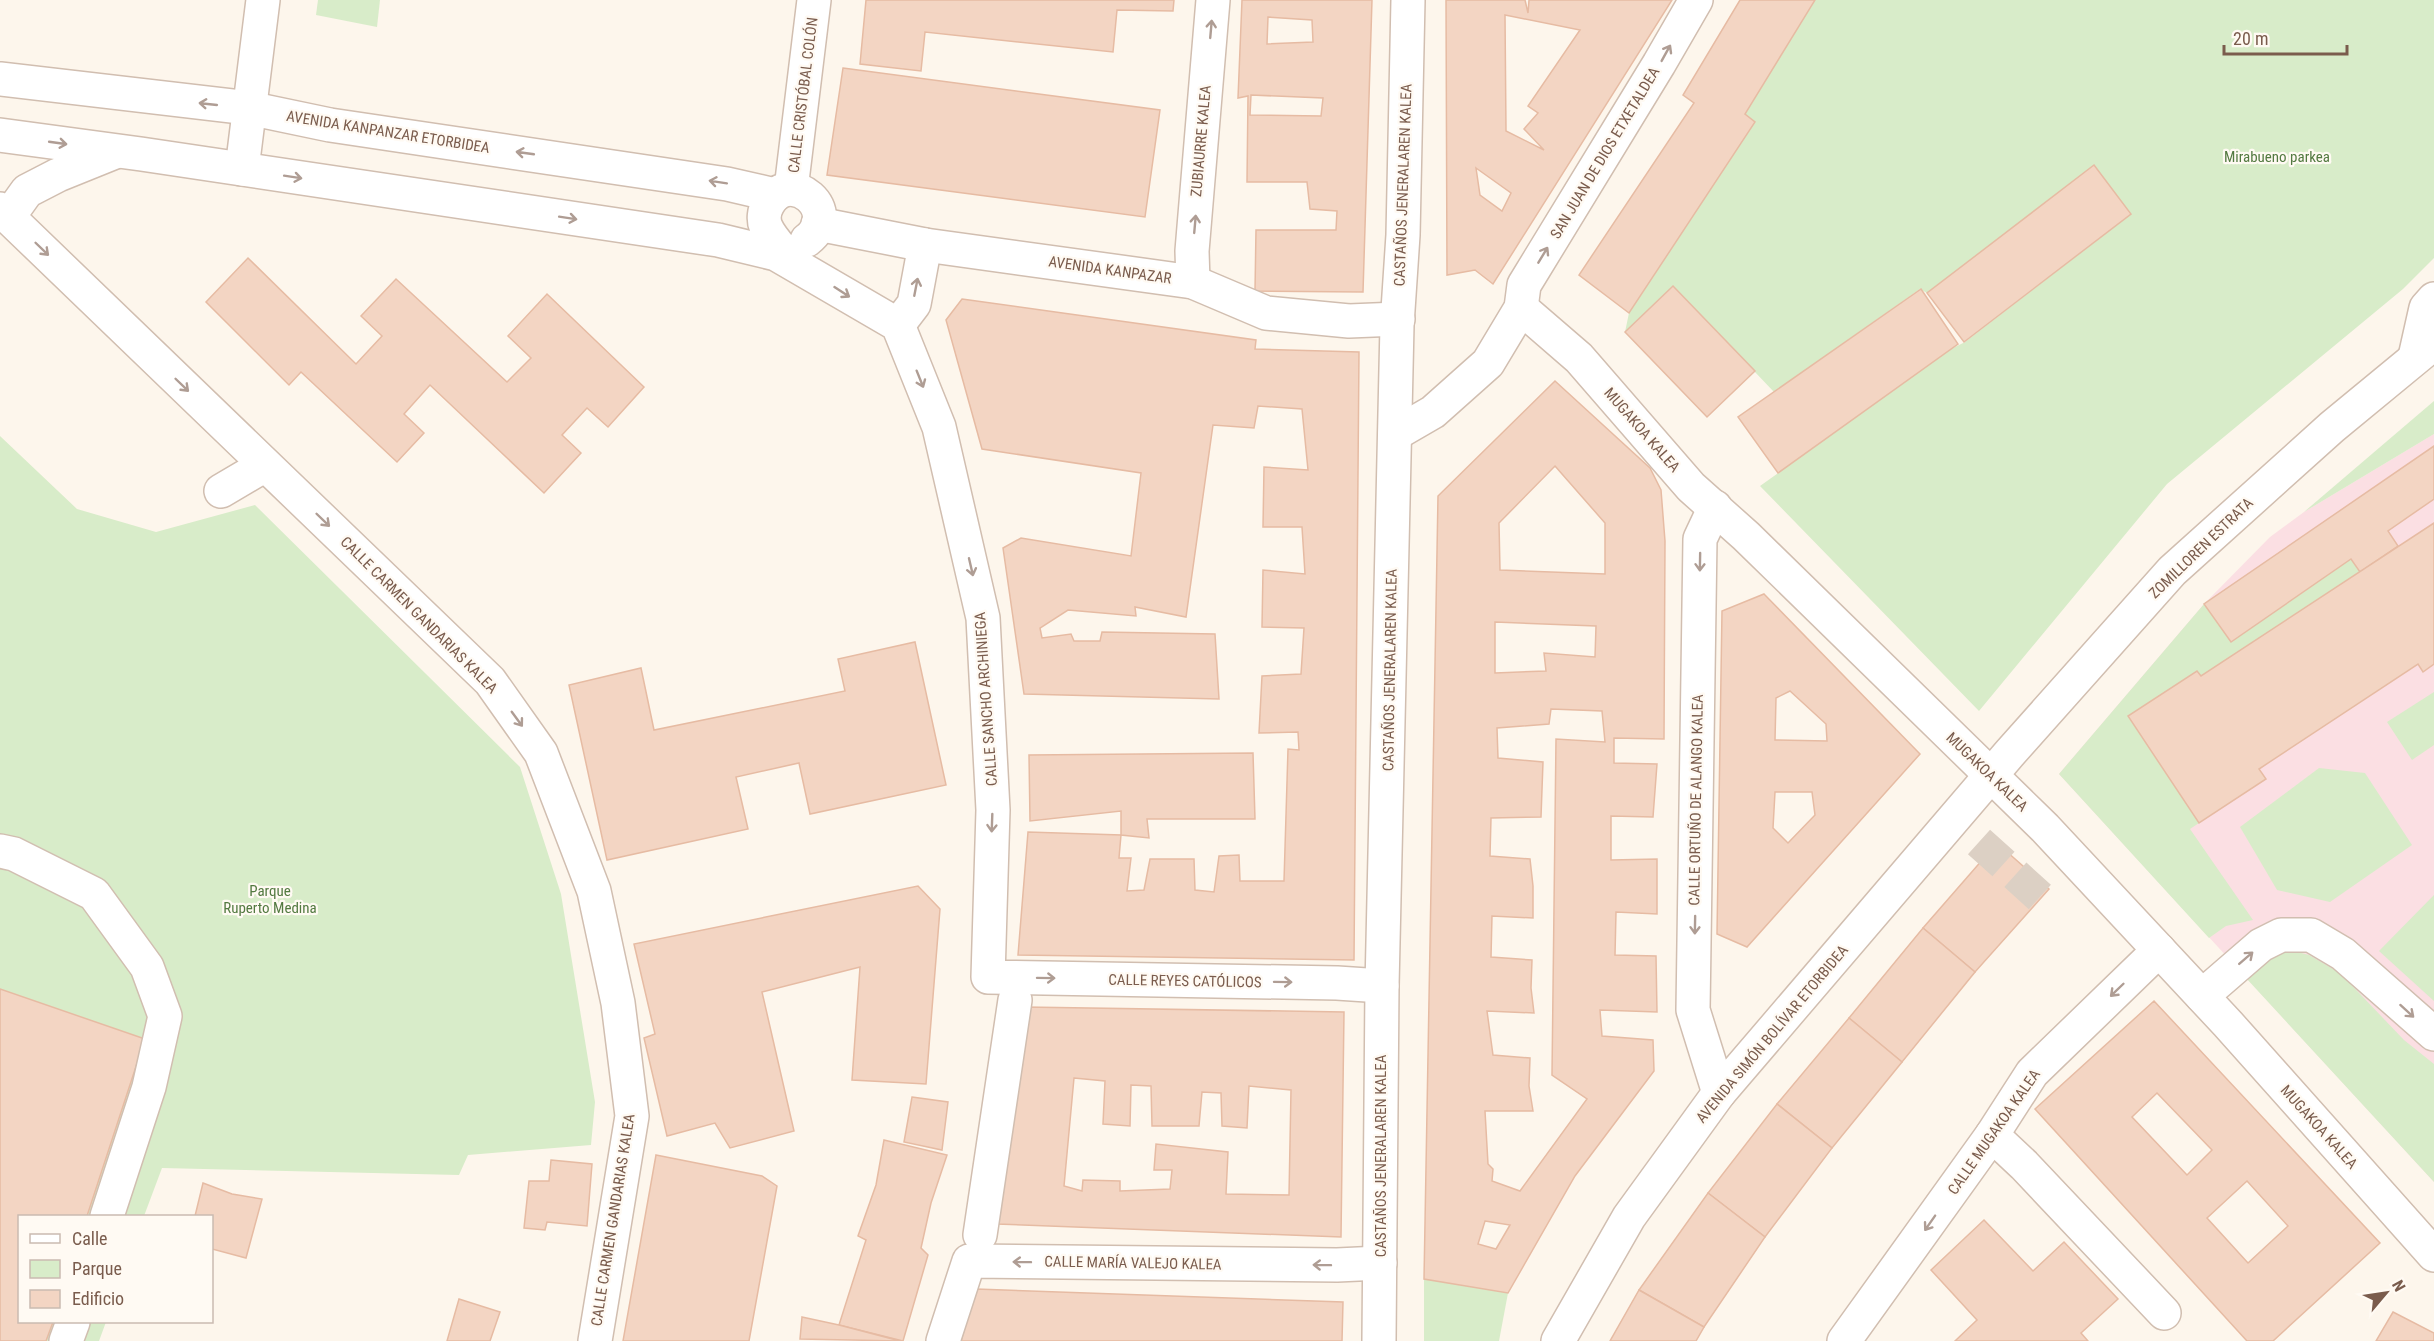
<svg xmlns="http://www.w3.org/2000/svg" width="2434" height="1341" font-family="'Roboto Condensed',sans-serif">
	<rect width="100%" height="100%" fill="#fdf6ec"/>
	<polygon fill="#fbdfe3" points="2434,434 2434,1182 2059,774 2204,604 2270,537 2304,512"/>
	<g fill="#d8ecc9">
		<polygon points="318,0 380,0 377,27 316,15"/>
		<polygon points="1815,0 2434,0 2434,258 2403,289 2167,484 1979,711 1760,486 1951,349 1965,342 2131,214 1927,293 1920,289 1774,392 1673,286 1625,332 1629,313 1755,122 1745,114"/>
		<polygon points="2434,401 2434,434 2304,512"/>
		<polygon points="0,436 77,509 156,532 255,505 520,767 561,894 595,1102 591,1145 468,1155 459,1175 162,1168 144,1216 20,1216 20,1322 106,1322 99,1341 0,1341"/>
		<polygon points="2351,559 2360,572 2201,676 2197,671 2128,716 2199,823 2190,829 2253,920 2226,926 2209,938 2059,774 2204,604 2231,641"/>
		<polygon points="2434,692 2434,745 2412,760 2387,722"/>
		<polygon points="2319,768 2365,773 2412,845 2330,902 2277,890 2240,827"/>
		<polygon points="2434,895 2434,1001 2379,951"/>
		<polygon points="2286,949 2309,955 2340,973 2404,1040 2434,1064 2434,1182 2246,978 2271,956"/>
		<polygon points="1424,1279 1508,1293 1499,1341 1424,1341"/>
	</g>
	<g fill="#f3d5c3" stroke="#e6bba3" stroke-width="1.5" fill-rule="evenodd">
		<polygon points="866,0 1174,0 1173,11 1117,10 1113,52 925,32 921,71 860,64"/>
		<path d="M 1242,0 L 1372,0 L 1363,292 L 1255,291 L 1256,230 L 1336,230 L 1337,211 L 1310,209 L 1307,182 L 1247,182 L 1248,96 L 1238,98 ZM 1268,17 L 1312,20 L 1313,42 L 1267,44 ZM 1251,95 L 1323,98 L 1321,116 L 1250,115 Z"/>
		<path d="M 1446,0 L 1525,0 L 1528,13 L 1529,0 L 1672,0 L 1493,284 L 1475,270 L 1447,275 ZM 1505,15 L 1580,30 L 1528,106 L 1538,113 L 1524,129 L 1544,150 L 1506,131 ZM 1476,168 L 1511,193 L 1502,211 L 1480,195 Z"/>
		<polygon points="1740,0 1815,0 1745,114 1755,122 1629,313 1579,275 1694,103 1683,95"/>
		<polygon points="843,68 1160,110 1145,217 827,175"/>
		<polygon points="2094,165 2131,214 1964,342 1927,293"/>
		<polygon points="248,258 356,364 382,336 361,316 396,279 507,382 531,358 508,336 547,294 644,387 608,427 587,408 562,435 581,453 544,493 430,385 404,414 424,433 397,462 301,372 289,385 206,302"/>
		<polygon points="1673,286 1755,371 1707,417 1625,332"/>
		<polygon points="1921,289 1958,344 1778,473 1738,417"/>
		<polygon points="962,299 1256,340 1255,349 1359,352 1354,960 1018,955 1028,832 1121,835 1119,858 1131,858 1127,891 1144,890 1150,859 1194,859 1195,890 1214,892 1219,856 1239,855 1240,881 1284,881 1288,749 1299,750 1298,732 1259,733 1262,676 1301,674 1304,628 1262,627 1263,570 1305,574 1302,527 1263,527 1264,467 1308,470 1302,409 1258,406 1254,428 1213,425 1186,617 1135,607 1136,616 1068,610 1040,628 1042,638 1071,634 1074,641 1100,641 1102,632 1215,634 1219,699 1024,694 1003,548 1021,538 1131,556 1141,473 982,449 946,320"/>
		<path d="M 1555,381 L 1650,468 L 1661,490 L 1665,541 L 1664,739 L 1614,738 L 1614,763 L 1657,764 L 1653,817 L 1611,816 L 1611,860 L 1657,859 L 1657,914 L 1616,912 L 1615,955 L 1656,956 L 1657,1012 L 1600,1010 L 1602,1036 L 1653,1040 L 1654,1071 L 1575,1176 L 1508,1293 L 1424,1279 L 1438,496 ZM 1555,466 L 1605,523 L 1605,574 L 1500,570 L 1499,523 ZM 1495,622 L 1596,626 L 1595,657 L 1544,653 L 1546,671 L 1495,673 ZM 1551,709 L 1602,711 L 1605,742 L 1556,739 L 1552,1075 L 1587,1099 L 1520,1191 L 1492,1181 L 1493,1169 L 1488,1164 L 1485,1111 L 1533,1111 L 1529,1086 L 1530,1058 L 1493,1055 L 1487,1011 L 1534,1013 L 1531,988 L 1532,960 L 1491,957 L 1492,916 L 1533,918 L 1533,886 L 1530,859 L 1490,856 L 1491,818 L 1541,817 L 1543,762 L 1498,758 L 1497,728 L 1549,724 ZM 1485,1221 L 1510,1225 L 1496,1249 L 1478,1244 Z"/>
		<polygon points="2434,446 2434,499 2388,531 2398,546 2360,572 2351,559 2231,642 2204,604"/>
		<polygon points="2434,523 2434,664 2423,672 2418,664 2259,769 2266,779 2199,823 2128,716 2197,671 2201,676"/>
		<path d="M 1764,594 L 1920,754 L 1747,947 L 1717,934 L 1722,611 ZM 1790,691 L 1826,724 L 1827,741 L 1775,740 L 1776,698 ZM 1775,792 L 1812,792 L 1815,815 L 1788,843 L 1773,828 Z"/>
		<polygon points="915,642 946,785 810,814 799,763 736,777 748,829 607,860 569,685 641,668 654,730 845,691 838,659"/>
		<polygon points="1253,753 1255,819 1147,819 1149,838 1121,835 1121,811 1030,821 1029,755"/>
		<polygon points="1997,843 2049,889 1975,972 1923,928"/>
		<polygon points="918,886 940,909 926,1084 852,1080 860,967 762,992 794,1131 730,1148 715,1123 667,1136 644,1038 655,1034 634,944"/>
		<polygon points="1923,928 1975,972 1902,1062 1849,1018"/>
		<polygon points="0,989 145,1039 87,1216 20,1216 20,1322 53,1322 46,1341 0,1341"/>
		<path d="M 2154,1001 L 2380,1243 L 2273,1341 L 2247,1341 L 2035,1109 ZM 2157,1093 L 2212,1150 L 2187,1175 L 2132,1117 ZM 2247,1181 L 2288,1226 L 2248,1263 L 2207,1218 Z"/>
		<path d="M 1024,1007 L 1344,1012 L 1341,1237 L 997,1224 ZM 1074,1078 L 1105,1081 L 1103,1124 L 1130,1126 L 1131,1085 L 1151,1086 L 1152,1126 L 1199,1126 L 1202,1092 L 1221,1093 L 1222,1126 L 1247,1128 L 1249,1086 L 1291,1090 L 1289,1195 L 1226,1194 L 1228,1152 L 1156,1144 L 1154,1170 L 1172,1170 L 1170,1189 L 1120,1191 L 1120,1181 L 1083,1180 L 1082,1191 L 1064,1186 Z"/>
		<polygon points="1849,1018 1902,1062 1832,1148 1777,1104"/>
		<polygon points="912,1097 948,1102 942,1150 904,1142"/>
		<polygon points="1777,1104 1832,1148 1765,1237 1708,1193"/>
		<polygon points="884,1140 947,1155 931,1203 921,1248 928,1255 903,1341 839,1325 866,1240 858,1236 876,1185"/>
		<polygon points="656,1155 762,1176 777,1186 749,1341 623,1341"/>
		<polygon points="551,1160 592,1164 587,1226 547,1222 545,1230 524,1228 529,1181 549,1181"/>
		<polygon points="203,1183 232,1194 262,1199 246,1258 212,1249 212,1216 195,1216"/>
		<polygon points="1708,1193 1765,1237 1704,1327 1639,1290"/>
		<polygon points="1984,1220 2033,1271 2064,1242 2118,1299 2081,1333 2088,1341 1955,1341 1977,1320 1931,1270"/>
		<polygon points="976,1289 1343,1302 1342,1341 961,1341"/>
		<polygon points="1639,1290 1704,1327 1696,1341 1610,1341"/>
		<polygon points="459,1299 500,1312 490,1341 447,1341"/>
		<polygon points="2393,1312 2434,1333 2434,1341 2376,1341"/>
		<polygon points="802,1317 839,1325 900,1341 800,1339"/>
	</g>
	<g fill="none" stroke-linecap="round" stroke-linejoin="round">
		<polyline stroke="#dcd0c4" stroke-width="33" stroke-dasharray="33 16" stroke-linecap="butt" points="1979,842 2041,898"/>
		<g stroke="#d1beb0" stroke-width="36">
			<g id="minor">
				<polyline points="0,79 249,108 330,125 727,184 775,195"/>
				<polyline points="0,135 141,154 718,240 776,254 898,325 939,427 983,618 993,810 988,977 1337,983 1382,986"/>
				<polyline points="242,169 263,0"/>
				<polyline points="791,189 814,0"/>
				<polyline points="0,209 490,681 541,753 594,891 618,1003 632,1116 595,1341"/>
				<polyline points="9,216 27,191 58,175 115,152"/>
				<polyline points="818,224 925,245 1193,282 1266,313 1349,321 1398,319"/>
				<path d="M 792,262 C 784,251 771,239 766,227 C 763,220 764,211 768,204 C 790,165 844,212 807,240"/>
				<polyline points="1193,282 1192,251 1213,0"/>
				<polyline points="1521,308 1579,358 1691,487 1746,536 2045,828 2228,1024 2434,1255"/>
				<polyline points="898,325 914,304 925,245"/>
				<polyline points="2415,357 2426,308 2434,299"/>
				<polyline points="1395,434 1433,412 1488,363 1521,308 1524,285 1659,64 1696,0"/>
				<polyline points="221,491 265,465"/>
				<polyline points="1715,507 1700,539 1693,1010 1719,1093"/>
				<polyline points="0,851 14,854 94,894 147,967 165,1016 149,1087 107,1216"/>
				<polyline points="2202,996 2261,945 2281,935 2311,935 2343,954 2434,1034"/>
				<polyline points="1992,1135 2024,1165 2164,1313"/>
				<polyline points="980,1235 1015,1000"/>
				<polyline points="66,1341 73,1322"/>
				<polyline points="943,1341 969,1261 1337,1265 1380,1263"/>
				<polyline points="1379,1341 1382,986 1397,325 1403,235 1408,0"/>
				<polyline points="1558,1341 1629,1217 1719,1093 2009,754 2172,571 2332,427 2434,343"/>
				<polyline points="1844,1341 1992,1135 2032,1073 2159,950"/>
			</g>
		</g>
		<use href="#minor" stroke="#fff" stroke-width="33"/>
	</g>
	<defs><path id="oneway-shaft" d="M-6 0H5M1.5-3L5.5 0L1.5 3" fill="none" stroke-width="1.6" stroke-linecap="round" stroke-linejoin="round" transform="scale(1.5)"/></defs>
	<g stroke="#af9d94">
		<use href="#oneway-shaft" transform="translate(1211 29) rotate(-85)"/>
		<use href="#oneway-shaft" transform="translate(1666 53) rotate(-61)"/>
		<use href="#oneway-shaft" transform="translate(208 104) rotate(-174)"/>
		<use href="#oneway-shaft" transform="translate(58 143) rotate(8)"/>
		<use href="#oneway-shaft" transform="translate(525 153) rotate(-172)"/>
		<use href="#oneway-shaft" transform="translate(293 177) rotate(9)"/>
		<use href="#oneway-shaft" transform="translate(718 182) rotate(-171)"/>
		<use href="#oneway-shaft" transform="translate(568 218) rotate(9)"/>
		<use href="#oneway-shaft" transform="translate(1195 224) rotate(-85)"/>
		<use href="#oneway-shaft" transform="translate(42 249) rotate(44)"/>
		<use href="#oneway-shaft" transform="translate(1543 255) rotate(-59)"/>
		<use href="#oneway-shaft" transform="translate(916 287) rotate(-79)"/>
		<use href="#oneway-shaft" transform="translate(842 292) rotate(33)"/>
		<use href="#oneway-shaft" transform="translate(920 379) rotate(68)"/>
		<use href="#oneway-shaft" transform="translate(182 385) rotate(44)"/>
		<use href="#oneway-shaft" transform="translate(323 520) rotate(44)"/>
		<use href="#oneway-shaft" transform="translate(1700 562) rotate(91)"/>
		<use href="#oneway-shaft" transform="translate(971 567) rotate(77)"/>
		<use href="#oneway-shaft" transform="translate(517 719) rotate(54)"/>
		<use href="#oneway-shaft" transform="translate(992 823) rotate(92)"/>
		<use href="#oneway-shaft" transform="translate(1695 925) rotate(91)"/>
		<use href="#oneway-shaft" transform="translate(2246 958) rotate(-41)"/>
		<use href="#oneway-shaft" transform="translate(1046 978) rotate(1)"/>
		<use href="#oneway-shaft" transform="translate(1283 982) rotate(1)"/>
		<use href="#oneway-shaft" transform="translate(2117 990) rotate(136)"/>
		<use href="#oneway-shaft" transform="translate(2407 1011) rotate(42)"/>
		<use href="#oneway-shaft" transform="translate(1930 1223) rotate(125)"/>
		<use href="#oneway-shaft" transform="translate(1022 1262) rotate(-179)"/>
		<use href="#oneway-shaft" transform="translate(1322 1265) rotate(-179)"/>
	</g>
	<g text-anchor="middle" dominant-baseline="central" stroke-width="4.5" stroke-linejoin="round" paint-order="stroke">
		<g font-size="15" fill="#7a5c4d" stroke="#fffaf3">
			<text transform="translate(803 95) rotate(-83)">CALLE CRISTÓBAL COLÓN</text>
			<text transform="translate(388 132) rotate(9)">AVENIDA KANPANZAR ETORBIDEA</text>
			<text transform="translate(1201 141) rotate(-85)">ZUBIAURRE KALEA</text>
			<text transform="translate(1605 153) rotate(-59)">SAN JUAN DE DIOS ETXETALDEA</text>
			<text transform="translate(1403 185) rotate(-88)">CASTAÑOS JENERALAREN KALEA</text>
			<text transform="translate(1110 270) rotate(8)">AVENIDA KANPAZAR</text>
			<text transform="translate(1642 430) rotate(49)">MUGAKOA KALEA</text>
			<text transform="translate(2201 548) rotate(-44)">ZOMILLOREN ESTRATA</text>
			<text transform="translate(419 615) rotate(45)">CALLE CARMEN GANDARIAS KALEA</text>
			<text transform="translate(1390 670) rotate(-89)">CASTAÑOS JENERALAREN KALEA</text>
			<text transform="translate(986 699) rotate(-94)">CALLE SANCHO ARCHINIEGA</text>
			<text transform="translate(1987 772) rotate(44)">MUGAKOA KALEA</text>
			<text transform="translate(1696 800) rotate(-89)">CALLE ORTUÑO DE ALANGO KALEA</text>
			<text transform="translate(1185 981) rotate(1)">CALLE REYES CATÓLICOS</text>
			<text transform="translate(1772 1034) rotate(-50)">AVENIDA SIMÓN BOLÍVAR ETORBIDEA</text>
			<text transform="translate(2319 1127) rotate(48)">MUGAKOA KALEA</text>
			<text transform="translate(1994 1132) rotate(-55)">CALLE MUGAKOA KALEA</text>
			<text transform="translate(1381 1156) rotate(-90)">CASTAÑOS JENERALAREN KALEA</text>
			<text transform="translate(613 1220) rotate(-81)">CALLE CARMEN GANDARIAS KALEA</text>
			<text transform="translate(1133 1263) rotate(1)">CALLE MARÍA VALEJO KALEA</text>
		</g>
		<g font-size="15" fill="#537a41" stroke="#fffaf3">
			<text x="2277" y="157">Mirabueno parkea</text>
			<text x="270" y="891">Parque<tspan x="270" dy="17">Ruperto Medina</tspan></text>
		</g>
	</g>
	<rect x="18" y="1215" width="195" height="108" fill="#fffaf3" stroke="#cabbb1" stroke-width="1.5"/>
	<rect x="30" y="1234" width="30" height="9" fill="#ffffff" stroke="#cabbb1" stroke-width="1.5"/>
	<text x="72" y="1245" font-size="18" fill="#7a5c4d">Calle</text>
	<rect x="30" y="1260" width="30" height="18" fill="#d8ecc9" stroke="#cabbb1" stroke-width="1.5"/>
	<text x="72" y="1275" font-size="18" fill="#7a5c4d">Parque</text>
	<rect x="30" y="1290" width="30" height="18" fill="#f3d5c3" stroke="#cabbb1" stroke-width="1.5"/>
	<text x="72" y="1305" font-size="18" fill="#7a5c4d">Edificio</text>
	<g transform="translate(2386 1293) rotate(61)" stroke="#fffaf3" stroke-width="4.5" paint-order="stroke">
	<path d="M0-4.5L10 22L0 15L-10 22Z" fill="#7a5c4d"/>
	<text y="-9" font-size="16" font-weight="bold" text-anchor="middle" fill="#7a5c4d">N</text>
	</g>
	<path d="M2224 45v9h123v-9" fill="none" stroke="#7a5c4d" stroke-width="3"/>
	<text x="2233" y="45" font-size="18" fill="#7a5c4d" stroke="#fffaf3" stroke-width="4.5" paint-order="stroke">20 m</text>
</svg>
